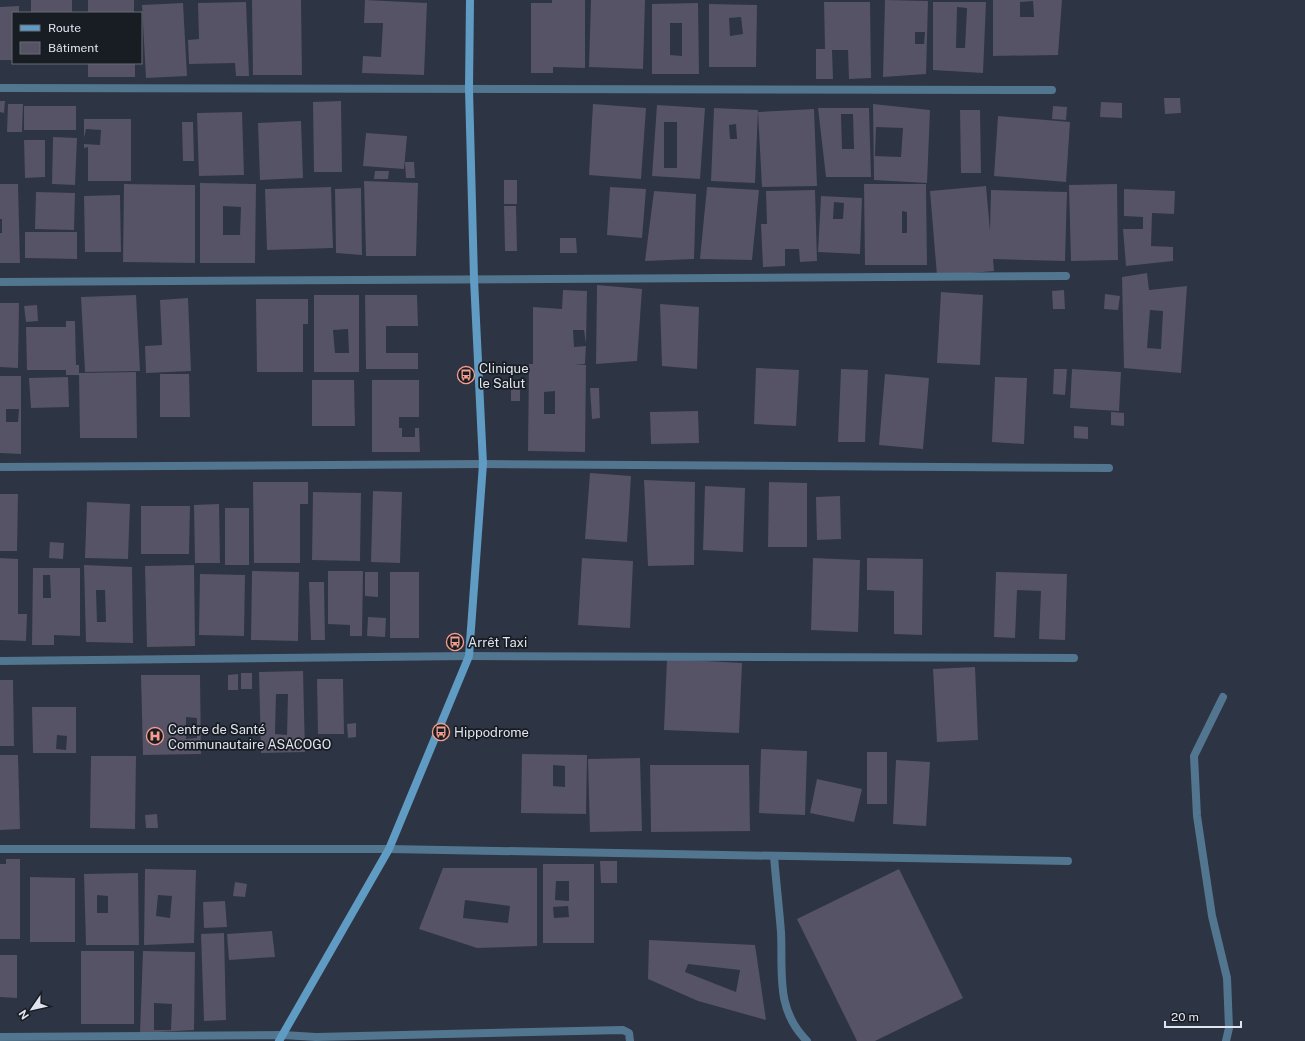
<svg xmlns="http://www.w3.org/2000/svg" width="1305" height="1041" font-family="'Public Sans',sans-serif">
	<rect width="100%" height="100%" fill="#2d3443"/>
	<g fill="#555365" fill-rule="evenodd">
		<rect x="31" y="0" width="41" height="13"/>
		<rect x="88" y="0" width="46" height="13"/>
		<polygon points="252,0 301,0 302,75 253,75"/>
		<polygon points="365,0 427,3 424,75 362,73 363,56 381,57 383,23 364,23"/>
		<polygon points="552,0 585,0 585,68 553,67 553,73 531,73 531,3 552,3"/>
		<polygon points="591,0 645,0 643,69 589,67"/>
		<path d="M 885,0 L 928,1 L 926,74 L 883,77 ZM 915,32 L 925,32 L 924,44 L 915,44 Z"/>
		<path d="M 993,0 L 1062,0 L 1058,55 L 993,56 ZM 1033,1 L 1034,17 L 1020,17 L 1020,2 Z"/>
		<polygon points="246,2 249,76 236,76 235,63 189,64 188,40 199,39 198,3"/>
		<polygon points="824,2 870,2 871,78 849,79 848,50 832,50 833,79 816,79 816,49 825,49"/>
		<path d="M 933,2 L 986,2 L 983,73 L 933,70 ZM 957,7 L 967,8 L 965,48 L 956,48 Z"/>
		<polygon points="183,3 187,76 146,78 142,5"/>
		<path d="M 698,3 L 699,74 L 652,74 L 652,4 ZM 670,23 L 682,23 L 682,56 L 670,55 Z"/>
		<path d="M 709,4 L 757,5 L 756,67 L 709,67 ZM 741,17 L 743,34 L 730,36 L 729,18 Z"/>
		<polygon points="19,6 19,13 13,13 13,60 0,60 0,7"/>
		<rect x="88" y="63" width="47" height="14"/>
		<polygon points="1164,98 1180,98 1181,113 1165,114"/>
		<polygon points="0,101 5,101 4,113 0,112"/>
		<polygon points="341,101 342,172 314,172 313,102"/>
		<polygon points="1101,102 1122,103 1122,118 1100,117"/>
		<polygon points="8,104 23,104 22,132 7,132"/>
		<polygon points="593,104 646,108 641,179 589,175"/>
		<path d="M 873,104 L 930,110 L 927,183 L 874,180 ZM 876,127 L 903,128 L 901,157 L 875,156 Z"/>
		<path d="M 657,105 L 705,108 L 700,179 L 652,176 ZM 664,122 L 677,122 L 677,168 L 664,168 Z"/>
		<rect x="24" y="106" width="52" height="24"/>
		<polygon points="1053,106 1067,107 1066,120 1052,119"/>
		<path d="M 714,108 L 758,110 L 755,183 L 711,181 ZM 736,124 L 737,139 L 730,139 L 729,125 Z"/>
		<path d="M 818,108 L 869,108 L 871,177 L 826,177 ZM 841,114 L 853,114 L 854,149 L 842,149 Z"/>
		<polygon points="814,109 817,186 762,187 758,112"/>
		<polygon points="960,110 980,110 981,173 961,173"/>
		<polygon points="242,112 244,175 199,176 197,113"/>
		<polygon points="998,116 1070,122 1066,182 994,176"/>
		<polygon points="84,119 131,119 131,181 88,181 88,147 84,148 84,144 100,145 101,130 86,129 84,138"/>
		<polygon points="301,121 303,178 260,180 258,123"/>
		<polygon points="182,122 193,122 194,161 183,161"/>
		<polygon points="366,133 407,136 404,169 363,166"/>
		<polygon points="53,137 77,138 75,185 52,184"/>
		<polygon points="24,140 45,140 45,177 25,178"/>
		<polygon points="405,162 414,162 415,178 406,178"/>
		<polygon points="375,171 389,171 388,179 374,179"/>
		<rect x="504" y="180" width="13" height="24"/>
		<polygon points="364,181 418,183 416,256 366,256"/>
		<path d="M 200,183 L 256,184 L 255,263 L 200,263 ZM 223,206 L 241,207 L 240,235 L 223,235 Z"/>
		<polygon points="0,184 18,184 20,263 0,263 0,233 2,233 2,219 0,219"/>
		<polygon points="124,184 195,185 195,263 123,262"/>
		<path d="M 864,184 L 926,184 L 927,265 L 865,265 ZM 902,211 L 907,212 L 907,233 L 902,233 Z"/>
		<polygon points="1117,184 1118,260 1071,261 1069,185"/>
		<polygon points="986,186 990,231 991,190 1067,192 1065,261 993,259 994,271 937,276 930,191"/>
		<polygon points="331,187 333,248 267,250 265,189"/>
		<polygon points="610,187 646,189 642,238 607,235"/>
		<polygon points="707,187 759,190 752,260 700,259"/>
		<polygon points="361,188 362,255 336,253 335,189"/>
		<polygon points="1124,189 1175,191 1174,214 1152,213 1151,246 1173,247 1173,261 1126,266 1123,229 1143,229 1143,217 1124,216"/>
		<polygon points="815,190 817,261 800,262 799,249 785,249 785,266 763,267 761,224 767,224 766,191"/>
		<polygon points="654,191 696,194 694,259 645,261"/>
		<polygon points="36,192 75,193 74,230 35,229"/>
		<polygon points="120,195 121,252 85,252 84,196"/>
		<path d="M 821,196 L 862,198 L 860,254 L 818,252 ZM 834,202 L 844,203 L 843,219 L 833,219 Z"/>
		<polygon points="504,206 516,206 517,251 505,251"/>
		<polygon points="25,232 77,232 77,259 25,258"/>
		<polygon points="560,238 576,238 577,253 560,253"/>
		<path d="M 1147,273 L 1149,290 L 1187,286 L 1181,373 L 1124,368 L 1122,277 ZM 1150,310 L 1163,311 L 1161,349 L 1147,348 Z"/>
		<polygon points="597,285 642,289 637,361 596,364"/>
		<path d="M 563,290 L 587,291 L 586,344 L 584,330 L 573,330 L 574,347 L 586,346 L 585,364 L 574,365 L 586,365 L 585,452 L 528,451 L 529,364 L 533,364 L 533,307 L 562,309 ZM 555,391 L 555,414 L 544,414 L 544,392 Z"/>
		<polygon points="1064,290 1065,309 1053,309 1052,291"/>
		<polygon points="941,292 983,295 980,365 937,363"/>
		<polygon points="1105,294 1120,296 1118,310 1104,309"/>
		<polygon points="136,295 140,371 85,372 81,297"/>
		<path d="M 314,295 L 359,295 L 359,372 L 314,372 ZM 348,329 L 349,353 L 335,353 L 333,330 Z"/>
		<polygon points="365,295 417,295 418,326 386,326 386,353 418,353 418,369 366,369"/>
		<polygon points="188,298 191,371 146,373 145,346 162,345 160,300"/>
		<polygon points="256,299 308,299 308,324 303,324 303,372 257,372"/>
		<polygon points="0,303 19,303 18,368 0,367"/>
		<polygon points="660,304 699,307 697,369 662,366"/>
		<polygon points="37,305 38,321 26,322 24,306"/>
		<polygon points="66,321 75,321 76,365 79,365 79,375 66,375 66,370 27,370 26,327 66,327"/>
		<polygon points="756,368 799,370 796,426 754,424"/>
		<polygon points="841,369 868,370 865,442 838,442"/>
		<polygon points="1054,369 1067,369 1065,395 1053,394"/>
		<polygon points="1072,369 1121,372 1119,411 1070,408"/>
		<polygon points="136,372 137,438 80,438 79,373"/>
		<polygon points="160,374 189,374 190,417 160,417"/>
		<polygon points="885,374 929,378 923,449 879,445"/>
		<path d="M 0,376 L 21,376 L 21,454 L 0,453 ZM 6,409 L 19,409 L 18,422 L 6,422 Z"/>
		<polygon points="68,377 69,407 31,408 29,378"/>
		<polygon points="995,377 1027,378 1024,444 992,442"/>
		<polygon points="312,380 354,380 355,426 312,426"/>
		<polygon points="372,380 419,380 419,417 399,417 399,428 402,428 402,437 415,437 415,428 419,428 420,452 372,452"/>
		<rect x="511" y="387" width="9" height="14"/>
		<polygon points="590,388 599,388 600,418 592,419"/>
		<polygon points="698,411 699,443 651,444 650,412"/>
		<polygon points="1111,412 1124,413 1124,426 1111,425"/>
		<polygon points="1074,426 1088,427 1088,439 1074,438"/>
		<polygon points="590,473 631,476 627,542 585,539"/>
		<polygon points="644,480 695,482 694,565 648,566"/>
		<polygon points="253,482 308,482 308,504 300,504 300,563 254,563"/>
		<polygon points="769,482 807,483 807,547 768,547"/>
		<polygon points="705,486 745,488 743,552 703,550"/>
		<polygon points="373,491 402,492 400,563 371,562"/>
		<polygon points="313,492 361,493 360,561 312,560"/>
		<polygon points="0,494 18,494 17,551 0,551"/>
		<polygon points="840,496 841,539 817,540 816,497"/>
		<polygon points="87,502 130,504 128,559 85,558"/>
		<polygon points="219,504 220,563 195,563 194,505"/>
		<polygon points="141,506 190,506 189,554 141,554"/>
		<rect x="225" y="508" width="24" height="57"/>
		<polygon points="50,542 64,543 63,559 49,558"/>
		<polygon points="0,558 18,559 18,614 27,614 26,641 0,640"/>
		<polygon points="582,558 633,561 630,628 578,625"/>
		<polygon points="813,558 860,560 858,632 811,630"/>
		<polygon points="867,558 923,559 922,635 894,634 894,591 867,590"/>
		<path d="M 84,565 L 132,567 L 133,643 L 86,642 ZM 96,590 L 105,590 L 106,622 L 97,622 Z"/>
		<polygon points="194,565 195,646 147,647 145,566"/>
		<path d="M 33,568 L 80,568 L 80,636 L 54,635 L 54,645 L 32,645 ZM 43,575 L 50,575 L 51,598 L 43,598 Z"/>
		<polygon points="252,571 299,572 298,641 251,640"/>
		<polygon points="328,571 363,571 362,636 350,636 350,625 328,624"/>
		<polygon points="365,572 378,572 378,597 365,596"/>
		<rect x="390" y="572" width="29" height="66"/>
		<polygon points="996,572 1067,574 1065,640 1039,639 1041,591 1017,590 1015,638 994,637"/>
		<polygon points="200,574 245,575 244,636 199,635"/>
		<polygon points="309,582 324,582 325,640 311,640"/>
		<polygon points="368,617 386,618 385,637 367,636"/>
		<polygon points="667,659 742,663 739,733 664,730"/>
		<polygon points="975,667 978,740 937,742 933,669"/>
		<path d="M 303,671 L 305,752 L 261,753 L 259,672 ZM 276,694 L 288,694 L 287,735 L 275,734 Z"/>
		<rect x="241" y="673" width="11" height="16"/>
		<polygon points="238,674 238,690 228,690 228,675"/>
		<path d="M 141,675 L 200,675 L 201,754 L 143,755 ZM 186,717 L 197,718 L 197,738 L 186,739 Z"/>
		<polygon points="317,679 343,679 344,734 318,734"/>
		<polygon points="0,680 13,680 14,746 0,746"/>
		<path d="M 32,707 L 76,707 L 76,753 L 33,753 ZM 57,735 L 67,736 L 66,750 L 56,749 Z"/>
		<polygon points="356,723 356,737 348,738 347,724"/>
		<polygon points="761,749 807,751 805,815 759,813"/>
		<rect x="867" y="752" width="20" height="52"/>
		<path d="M 522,754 L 587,755 L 586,814 L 521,813 ZM 553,765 L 565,766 L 565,787 L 553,786 Z"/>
		<polygon points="0,755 18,755 20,829 0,830"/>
		<polygon points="91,756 136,756 135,829 90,828"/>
		<polygon points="640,758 642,831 590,832 588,759"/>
		<polygon points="896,760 930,762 926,826 893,824"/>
		<polygon points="650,765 749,765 750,831 651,832"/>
		<polygon points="817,779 862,789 854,822 810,813"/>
		<polygon points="157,814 158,828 146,828 145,815"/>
		<polygon points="6,859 20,859 20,939 0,939 0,864 6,864"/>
		<polygon points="600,861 617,861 617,883 601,883"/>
		<path d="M 543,864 L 594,864 L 594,943 L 543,943 ZM 556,881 L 569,881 L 569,901 L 555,900 ZM 568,906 L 569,917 L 554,918 L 553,907 Z"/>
		<path d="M 443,868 L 537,868 L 537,946 L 477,948 L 419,929 ZM 465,900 L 510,906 L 508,923 L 463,918 Z"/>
		<path d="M 145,869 L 196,870 L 194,943 L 144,945 ZM 158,895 L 172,896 L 170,918 L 156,916 Z"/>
		<polygon points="899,869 963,998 875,1041 857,1041 797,919"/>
		<path d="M 138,873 L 139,945 L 86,945 L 84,874 ZM 97,895 L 108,896 L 108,913 L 97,913 Z"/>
		<polygon points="30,877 75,878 75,942 30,942"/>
		<polygon points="235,882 247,884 245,897 233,896"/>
		<polygon points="225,901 227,927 204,928 203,902"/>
		<polygon points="272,931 275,957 229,960 227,934"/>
		<polygon points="224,933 226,1020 204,1021 201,934"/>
		<path d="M 649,940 L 755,945 L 766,1020 L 698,1001 L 648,979 ZM 688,964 L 740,970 L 736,992 L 685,972 Z"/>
		<rect x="81" y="951" width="53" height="73"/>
		<path d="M 143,951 L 195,952 L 194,1030 L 140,1033 ZM 154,1003 L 172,1004 L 171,1030 L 154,1030 Z"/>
		<polygon points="0,955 17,955 17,998 0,997"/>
	</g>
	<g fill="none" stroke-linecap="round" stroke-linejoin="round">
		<g stroke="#527690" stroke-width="8">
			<polyline points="0,88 1052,90"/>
			<polyline points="0,282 1066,276"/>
			<polyline points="0,467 483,464 1109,468"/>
			<polyline points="0,661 469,656 1074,658"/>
			<polyline points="1223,697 1194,756 1197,816 1212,916 1227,978 1229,1028 1226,1041"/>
			<polyline points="0,849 389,849 1068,861"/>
			<path d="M 774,856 C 776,881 779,907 781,932 C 783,973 775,1009 807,1041"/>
			<polyline points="0,1037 283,1035 316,1037 623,1030 629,1033 630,1041"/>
		</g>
		<polyline stroke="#5f9bc3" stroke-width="8" points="279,1041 389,849 469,656 483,464 474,279 469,89 470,0"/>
	</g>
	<defs>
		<g id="bus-ring" transform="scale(0.9)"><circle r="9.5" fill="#181c23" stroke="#f59d8e" stroke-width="1.5"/><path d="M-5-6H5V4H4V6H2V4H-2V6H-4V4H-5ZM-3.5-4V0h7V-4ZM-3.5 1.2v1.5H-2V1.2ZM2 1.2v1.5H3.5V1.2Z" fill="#f59d8e"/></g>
		<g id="hospital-ring" transform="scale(0.9)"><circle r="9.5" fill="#181c23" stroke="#f59d8e" stroke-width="1.5"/><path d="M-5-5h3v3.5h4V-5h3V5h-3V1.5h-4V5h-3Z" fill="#f59d8e"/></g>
	</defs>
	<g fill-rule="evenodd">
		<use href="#bus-ring" x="466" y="375"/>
		<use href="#bus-ring" x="455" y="642"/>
		<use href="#bus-ring" x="441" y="732"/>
		<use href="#hospital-ring" x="155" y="736"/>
	</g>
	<g text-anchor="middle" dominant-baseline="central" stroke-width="3.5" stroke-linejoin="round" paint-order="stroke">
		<g font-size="13" fill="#e0e4ee" stroke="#181c23" text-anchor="start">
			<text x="479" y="368">Clinique<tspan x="479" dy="15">le Salut</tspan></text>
			<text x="468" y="642">Arrêt Taxi</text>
			<text x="168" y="729">Centre de Santé<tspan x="168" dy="15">Communautaire ASACOGO</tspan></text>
			<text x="454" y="732">Hippodrome</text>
		</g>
	</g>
	<rect x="12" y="12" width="130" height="52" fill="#181c23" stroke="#686c74"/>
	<rect x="20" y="25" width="20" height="6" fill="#5f9bc3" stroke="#686c74"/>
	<text x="48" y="32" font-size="12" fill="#e0e4ee">Route</text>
	<rect x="20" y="42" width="20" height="12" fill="#555365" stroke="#686c74"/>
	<text x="48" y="52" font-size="12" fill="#e0e4ee">Bâtiment</text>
	<g transform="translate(32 1009) rotate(236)" stroke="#181c23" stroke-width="3" paint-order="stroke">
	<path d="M0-3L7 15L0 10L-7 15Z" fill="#e0e4ee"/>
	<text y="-6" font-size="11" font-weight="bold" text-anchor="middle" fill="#e0e4ee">N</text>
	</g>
	<path d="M1165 1021v6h76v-6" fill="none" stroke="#e0e4ee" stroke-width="2"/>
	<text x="1171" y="1021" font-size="12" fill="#e0e4ee" stroke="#181c23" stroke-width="3" paint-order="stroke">20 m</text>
</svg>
